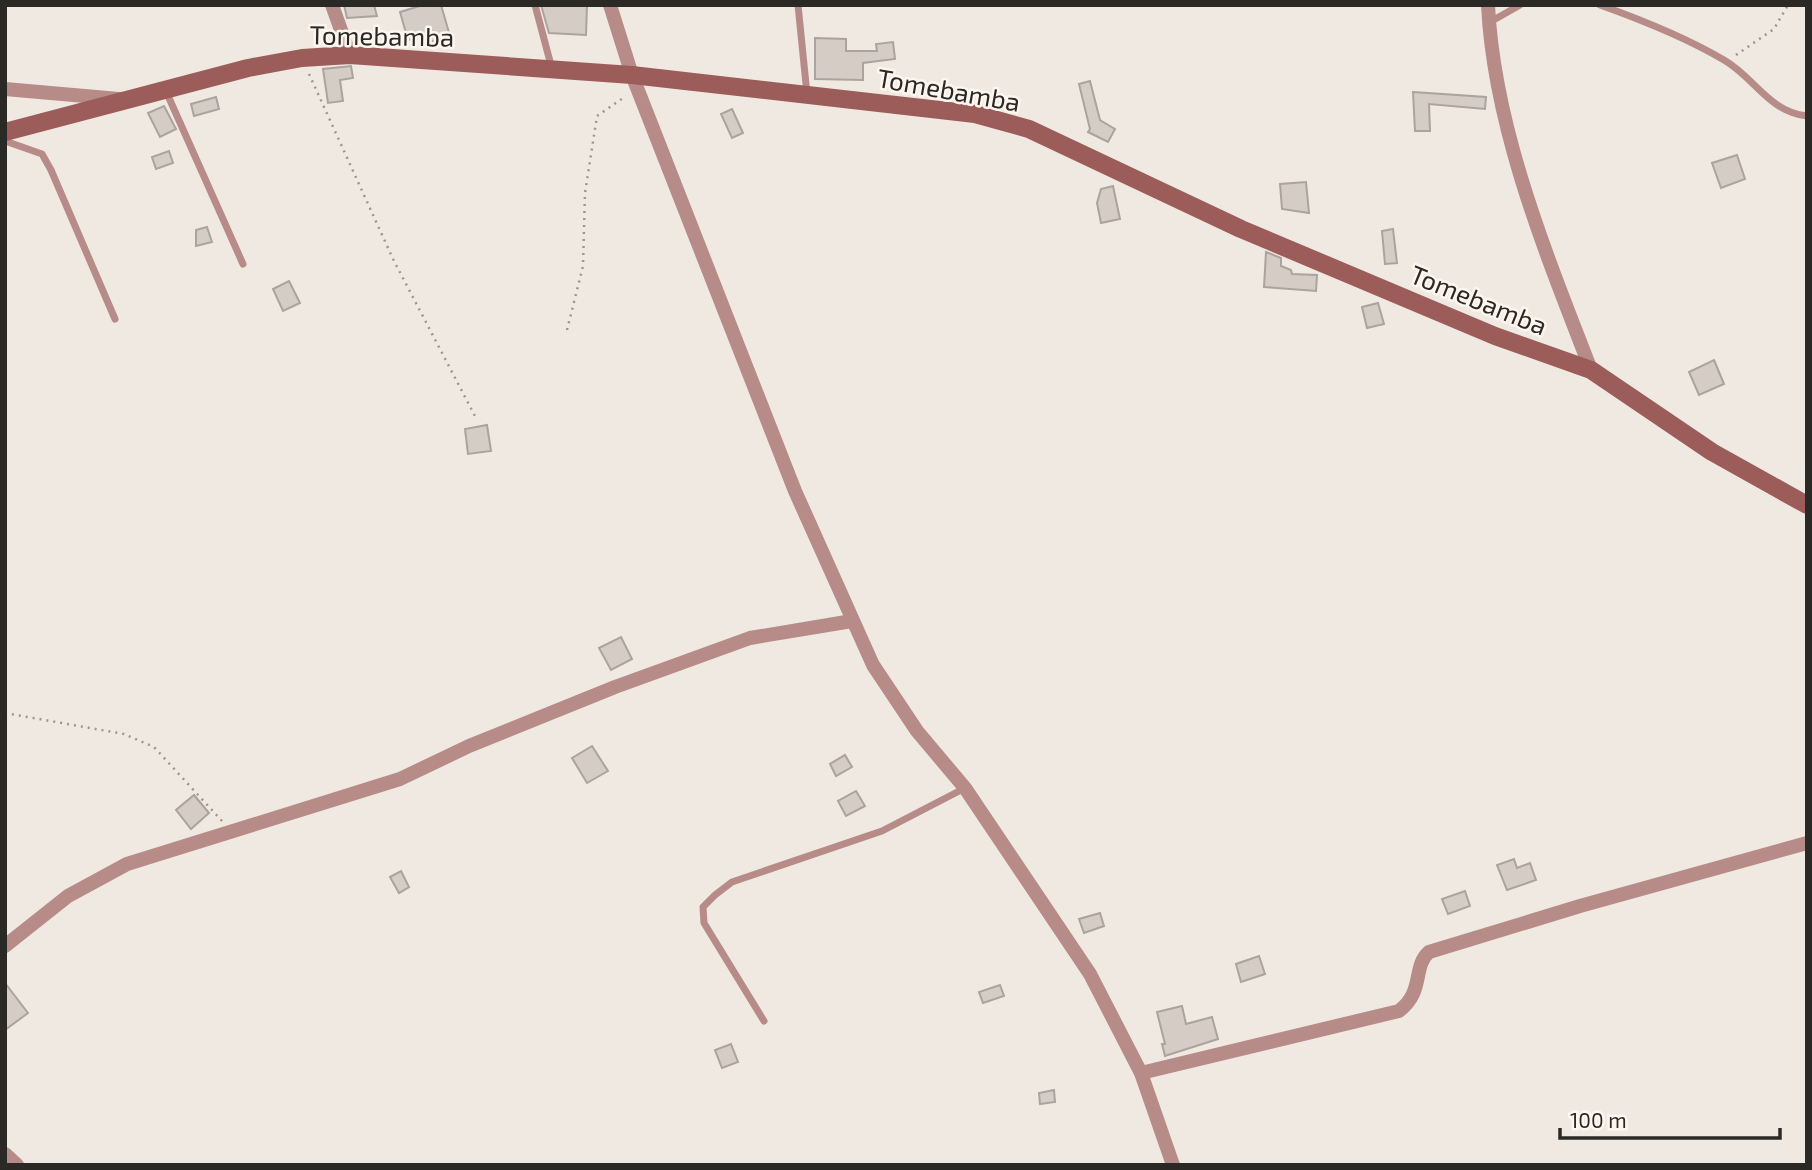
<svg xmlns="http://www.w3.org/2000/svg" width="1812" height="1170" font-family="'Exo 2',sans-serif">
	<rect width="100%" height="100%" fill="#f0e9e1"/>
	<g fill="#d5ccc6" stroke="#aba39d" stroke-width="2">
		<polygon points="344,5 374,5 377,16 347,18"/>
		<polygon points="423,5 441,5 450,36 430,42 425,35 408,40 400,12"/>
		<polygon points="541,5 587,5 586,35 549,33"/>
		<polygon points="815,38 846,39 846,51 877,51 876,44 893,42 895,59 863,63 863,80 815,79"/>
		<polygon points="351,66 353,78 340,80 343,101 328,103 323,69"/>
		<polygon points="1090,81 1100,120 1115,129 1108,142 1088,132 1090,129 1079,84"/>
		<polygon points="1413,92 1486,97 1485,109 1429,104 1430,131 1415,131"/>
		<polygon points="216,97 219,109 194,116 191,104"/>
		<polygon points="164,106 176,129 160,137 148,113"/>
		<polygon points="732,109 743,133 732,138 721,114"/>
		<polygon points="169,151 173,163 156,169 152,157"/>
		<polygon points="1737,155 1745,179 1721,188 1712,163"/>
		<polygon points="1306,182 1309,213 1282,209 1280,184"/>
		<polygon points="1113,186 1120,219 1101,223 1097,203 1101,189"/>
		<polygon points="207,227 212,242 196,246 196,230"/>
		<polygon points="1393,229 1397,263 1385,264 1382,231"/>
		<polygon points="1266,252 1281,258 1281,266 1291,270 1292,274 1317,275 1316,291 1264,287"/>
		<polygon points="289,281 300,303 283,311 273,289"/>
		<polygon points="1378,303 1384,324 1367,328 1362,307"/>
		<polygon points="1714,360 1724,384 1699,395 1689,372"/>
		<polygon points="487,425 491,451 468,454 465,429"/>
		<polygon points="621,637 632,659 611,670 599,648"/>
		<polygon points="592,746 608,771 587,783 572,758"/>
		<polygon points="845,755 852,767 836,776 830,764"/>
		<polygon points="856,791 865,806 846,816 838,801"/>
		<polygon points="194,795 209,813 191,829 176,810"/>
		<polygon points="1514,859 1517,868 1530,863 1536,880 1507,890 1497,865"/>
		<polygon points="401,871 409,887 399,893 390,877"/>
		<polygon points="1465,891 1470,906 1448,914 1442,899"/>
		<polygon points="1100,913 1104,926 1084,933 1079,919"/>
		<polygon points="1259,956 1265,974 1241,982 1236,964"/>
		<polygon points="5,983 28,1013 5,1030"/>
		<polygon points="1000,985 1004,996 983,1003 979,992"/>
		<polygon points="1182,1006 1186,1024 1212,1017 1218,1039 1165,1056 1162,1044 1165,1044 1157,1012"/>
		<polygon points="731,1044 738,1062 722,1068 715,1050"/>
		<polygon points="1054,1090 1055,1102 1040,1104 1039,1093"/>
	</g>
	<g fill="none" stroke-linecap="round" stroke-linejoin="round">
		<g stroke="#9b9691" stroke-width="2.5" stroke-dasharray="2 5" stroke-linecap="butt">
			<polyline points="1736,55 1774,29 1788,5"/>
			<polyline points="309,74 393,259 476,418"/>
			<polyline points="567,330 583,266 585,193 597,116 626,96"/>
			<polyline points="5,713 124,734 154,747 222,821"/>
		</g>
		<g stroke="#b78b88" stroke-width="7">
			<polyline points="535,5 552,69"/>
			<polyline points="798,5 807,94"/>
			<path d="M 1600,5 C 1642,20 1685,37 1724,60 C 1754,77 1769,112 1807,116"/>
			<polyline points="1490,22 1520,5"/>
			<polyline points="165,89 243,264"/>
			<polyline points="5,141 42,154 51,170 115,319"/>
			<polyline points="764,1021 704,923 703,907 715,895 732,882 882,831 965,788"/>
		</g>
		<g stroke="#b78b88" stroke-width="14">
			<polyline points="332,5 350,55"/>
			<polyline points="610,5 632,75 795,491 873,665 917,731 965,788 1090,974 1141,1073 1173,1165"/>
			<path d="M 1488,5 C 1494,129 1547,256 1591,370"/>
			<polyline points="5,89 119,99"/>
			<polyline points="5,946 68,896 127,864 400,779 469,746 615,687 750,638 852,621"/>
			<path d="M 1141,1073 L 1399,1011 C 1425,991 1412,967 1429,952 L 1580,906 L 1807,843"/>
			<polyline points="5,1154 17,1165"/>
		</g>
		<polyline stroke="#9b5c5a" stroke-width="18" points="5,132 248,68 302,58 350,55 632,75 975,114 1029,129 1241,229 1495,336 1591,370 1712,452 1807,505"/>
	</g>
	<g text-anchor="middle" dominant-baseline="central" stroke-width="5" stroke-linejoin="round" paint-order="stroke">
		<g font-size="26" fill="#2b2926" stroke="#fdf6ee">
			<text transform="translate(382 35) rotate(1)">Tomebamba</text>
			<text transform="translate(949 89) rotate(10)">Tomebamba</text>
			<text transform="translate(1479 299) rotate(22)">Tomebamba</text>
		</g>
	</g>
	<rect width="1812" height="1170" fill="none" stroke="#2b2926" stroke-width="14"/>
	<path d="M1560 1128v10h220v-10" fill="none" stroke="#2b2926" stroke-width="3.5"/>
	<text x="1570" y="1128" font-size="21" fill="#2b2926" stroke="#fdf6ee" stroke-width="5" paint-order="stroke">100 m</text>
</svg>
